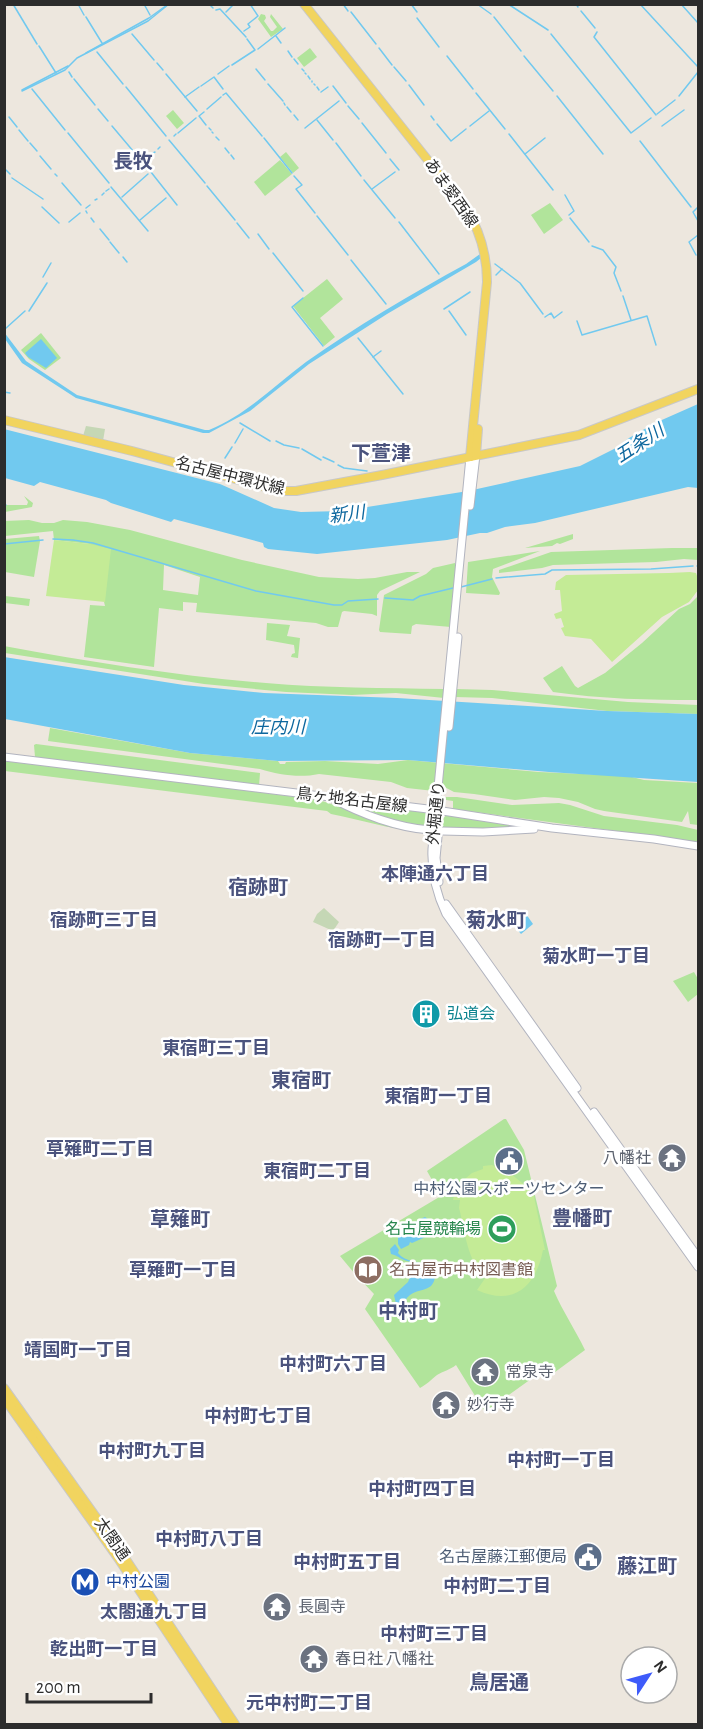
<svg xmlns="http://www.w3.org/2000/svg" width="703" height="1729" font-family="'Alegreya Sans','Noto Sans JP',sans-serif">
	<rect width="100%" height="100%" fill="#ede7de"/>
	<g fill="#b1e49b" fill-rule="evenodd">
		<polygon points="261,14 265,15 266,18 264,21 271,31 273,31 277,27 270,17 271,14 283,29 271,37 258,19"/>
		<polygon points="310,48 317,57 304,67 297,58"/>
		<polygon points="173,110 184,123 177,129 166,116"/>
		<polygon points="286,152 299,168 293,173 280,157"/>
		<polygon points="280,160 292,174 265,196 254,182"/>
		<polygon points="550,203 563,220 544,234 531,215"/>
		<polygon points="327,279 343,299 320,318 335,337 324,346 293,306"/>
		<polygon points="41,333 61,358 45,370 29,359 21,350"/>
		<polygon points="24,496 33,503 32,507 5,512 5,505 27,505 28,502"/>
		<path d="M 29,520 L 42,523 L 54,523 L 63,520 L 87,522 L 130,530 L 242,560 L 319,577 L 358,579 L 375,578 L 407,572 L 420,572 L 380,591 L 377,595 L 377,616 L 372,614 L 344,611 L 342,612 L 338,627 L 328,627 L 316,623 L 196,612 L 197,603 L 183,602 L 183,611 L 159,608 L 154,667 L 84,657 L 90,605 L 105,606 L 90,544 L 54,540 L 53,531 L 5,536 L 4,521 ZM 164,565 L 200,577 L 198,595 L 163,590 Z"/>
		<polygon points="573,534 573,539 560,544 557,543 552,546 525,548"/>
		<polygon points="39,536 40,541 34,577 5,572 5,539"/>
		<polygon points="672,548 698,548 698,560 684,559 656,562 553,565 542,568 499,573 499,570 551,552"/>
		<polygon points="540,551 493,569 492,577 500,593 499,595 466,593 468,562"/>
		<polygon points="455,563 456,577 451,627 416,624 412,626 411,634 380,632 379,630 384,595 426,574 433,568"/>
		<polygon points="5,596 30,599 29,606 5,603"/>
		<path d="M 698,596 L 698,700 C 649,700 601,699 553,692 L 543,678 L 562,666 L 575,686 L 578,688 L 605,673 L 642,643 L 679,609 L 690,604 Z"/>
		<polygon points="267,623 290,625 287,636 300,638 298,658 291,657 292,654 295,653 294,645 266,640"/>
		<path d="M 4,646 C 91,662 178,676 266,683 C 325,688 384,688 444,689 L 444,698 L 396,693 L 352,695 L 286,692 L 204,684 L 5,653 Z"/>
		<polygon points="456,689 492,690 628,702 698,705 698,714 607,711 492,698 455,697"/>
		<path d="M 50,728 L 190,753 L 278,761 L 280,764 L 285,764 L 286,762 L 325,761 L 378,764 L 408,760 L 539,772 L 628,776 L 644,780 L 698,783 L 698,825 L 690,824 L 688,811 L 682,822 L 604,811 L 595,809 L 578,802 L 559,798 L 544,797 L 515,800 L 474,794 L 454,792 L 435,782 L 434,791 L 407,788 L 391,782 L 319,774 C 300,778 279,775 260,769 L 48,741 Z"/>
		<polygon points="36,744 260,773 259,786 35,757 34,745"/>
		<path d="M 5,759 L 319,800 L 417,832 C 388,828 360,820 331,814 L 327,811 L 5,771 Z"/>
		<polygon points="440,797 457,797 512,805 559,803 570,805 604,816 677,825 698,830 698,842 453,809 453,801 440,799"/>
		<path d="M 353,802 L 429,813 L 432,816 L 430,827 C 402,824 377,814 351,804 Z"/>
		<polygon points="446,815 525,826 462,829 442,827 443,819"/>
		<polygon points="694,972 698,979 698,994 688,1002 673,981"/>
		<path d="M 504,1119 L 506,1119 L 524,1150 L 557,1286 L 554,1291 C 563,1312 575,1329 585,1350 L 551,1375 L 545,1369 L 485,1412 L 456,1365 C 450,1370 443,1371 437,1375 C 431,1380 427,1384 420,1388 L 365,1309 L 374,1294 L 355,1274 L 340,1256 L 441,1196 L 427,1171 Z"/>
	</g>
	<g fill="#c5d7b5">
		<polygon points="86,426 105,429 103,441 83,436"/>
		<polygon points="324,908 339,922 333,931 313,922 317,914"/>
	</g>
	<g fill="#c4eb96">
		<polygon points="54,540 90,544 111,549 105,602 46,596"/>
		<polygon points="690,572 696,573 698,579 698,590 689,602 662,617 612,662 591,639 565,636 561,628 564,627 561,618 556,619 554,614 562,611 560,590 555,590 556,582 566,575 669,573"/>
		<path d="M 492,1165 L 510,1173 L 533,1192 L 545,1250 L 543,1250 C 536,1286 514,1307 477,1290 L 486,1277 C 467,1263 465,1230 459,1208 L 460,1200 L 453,1200 L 457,1183 L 460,1183 L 472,1173 L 483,1169 L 483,1166 Z"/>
	</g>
	<g fill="#71c9ef">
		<path d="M 480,254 L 481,258 L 476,262 L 387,314 L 309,364 L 250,411 L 209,433 L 203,433 L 76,398 L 22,363 L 5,339 L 4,332 L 26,361 L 77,395 L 205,430 L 209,430 C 246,415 274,386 306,362 C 357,326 411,294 466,264 Z"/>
		<polygon points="41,339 57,358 46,368 28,357 25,353"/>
		<polygon points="698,404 698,488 688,487 535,523 505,527 487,533 480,533 447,540 317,554 268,549 264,547 263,543 174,519 171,522 111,503 106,500 40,482 34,486 5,478 4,429 220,484 274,508 301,512 342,511 468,491 580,466 614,449 629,438 655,423"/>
		<polygon points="4,657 184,685 264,693 397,698 607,711 698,714 698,782 549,772 408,760 278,761 190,753 5,719"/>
		<polygon points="526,914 533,924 521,934 513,924"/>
		<path d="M 425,1217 L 432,1222 L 440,1224 L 439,1231 L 412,1243 L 410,1242 L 409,1245 L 401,1249 L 398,1244 L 398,1237 L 410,1231 C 412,1224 417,1220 425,1217 Z"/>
		<path d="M 395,1244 L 399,1250 L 398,1253 C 405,1262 418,1261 428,1266 C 436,1269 437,1280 431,1286 C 425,1291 416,1290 410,1295 C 406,1298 404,1303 401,1306 L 396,1304 L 394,1295 L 408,1282 L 413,1270 L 417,1267 C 413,1261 408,1262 402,1259 C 398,1257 396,1255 391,1254 L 390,1249 Z"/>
	</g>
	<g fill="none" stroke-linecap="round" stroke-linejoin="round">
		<g stroke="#71c9ef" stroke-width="1.5">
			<polyline points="13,4 37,44"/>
			<polyline points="78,4 84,15"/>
			<polyline points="144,4 150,15"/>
			<polyline points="209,4 213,8"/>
			<polyline points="343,4 348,11"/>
			<polyline points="411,4 417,12"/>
			<polyline points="477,4 491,14"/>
			<polyline points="508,4 548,30"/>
			<polyline points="576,4 578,7"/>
			<polyline points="640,4 698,67"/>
			<polyline points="681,4 698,23"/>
			<polyline points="216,10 220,9 246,37"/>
			<polyline points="581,11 595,28"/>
			<polyline points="226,12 233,5"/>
			<polyline points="351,12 376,44"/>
			<polyline points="86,17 102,43"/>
			<polyline points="494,17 521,51"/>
			<polyline points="417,18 439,47"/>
			<polyline points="244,31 250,27 248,24 258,16 250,4"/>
			<polyline points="597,32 594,37 656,115"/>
			<polyline points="132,34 154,60"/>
			<polyline points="551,34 631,133 651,118"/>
			<polyline points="276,36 281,43"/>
			<polyline points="39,46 56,73"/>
			<polyline points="379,48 392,65"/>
			<polyline points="258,49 285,28"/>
			<polyline points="288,51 292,57"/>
			<polyline points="97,52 123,84"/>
			<polyline points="86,53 149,18 167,5"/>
			<polyline points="447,56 473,89"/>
			<polyline points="524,56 553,91"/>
			<polyline points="294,59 298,64"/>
			<polyline points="157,63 163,70"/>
			<polyline points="232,65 255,50 247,39"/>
			<polyline points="394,67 406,81"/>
			<polyline points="256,69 265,80"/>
			<polyline points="302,69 304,71"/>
			<polyline points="69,72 72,77"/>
			<polyline points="305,73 306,74"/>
			<polyline points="166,74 197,111"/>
			<polyline points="218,74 229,66"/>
			<polyline points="308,76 310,79"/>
			<polyline points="74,79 95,105"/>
			<polyline points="312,81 312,82"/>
			<polyline points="268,84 283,101"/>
			<polyline points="314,84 315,85"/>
			<polyline points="409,85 424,105"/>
			<polyline points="201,86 214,77 223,89"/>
			<polyline points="333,86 346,103"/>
			<polyline points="126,87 166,136"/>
			<polyline points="317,87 319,90"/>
			<polyline points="32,89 65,130"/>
			<polyline points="22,90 68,66"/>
			<polyline points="22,91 65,70 77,58 148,21 169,4"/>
			<polyline points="321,92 328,87"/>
			<polyline points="476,93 505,129"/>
			<polyline points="223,95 226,93 262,136"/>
			<polyline points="557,96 603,154"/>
			<polyline points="679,96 698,72"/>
			<polyline points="185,97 199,87"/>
			<polyline points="284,103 285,105"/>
			<polyline points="348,106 359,119"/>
			<polyline points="287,107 291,112"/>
			<polyline points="98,109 108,121"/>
			<polyline points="207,109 221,97"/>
			<polyline points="204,112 199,116 206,125"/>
			<polyline points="657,114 675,100"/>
			<polyline points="294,115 298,120"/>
			<polyline points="431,116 434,120"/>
			<polyline points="9,117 17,127"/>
			<polyline points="317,120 333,140"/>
			<polyline points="362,123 386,153"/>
			<polyline points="437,124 451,141 466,129"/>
			<polyline points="112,126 139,158"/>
			<polyline points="470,126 489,111"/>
			<polyline points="662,126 684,110"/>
			<polyline points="209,128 211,130"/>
			<polyline points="305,128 339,101"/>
			<polyline points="19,130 28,141"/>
			<polyline points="212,132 213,133"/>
			<polyline points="68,133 109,183"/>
			<polyline points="178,133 196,118"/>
			<polyline points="509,134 553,190"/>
			<polyline points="174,136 176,134"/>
			<polyline points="216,137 219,140"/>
			<polyline points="264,138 292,173"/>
			<polyline points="169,140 205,183"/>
			<polyline points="640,141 691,207"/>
			<polyline points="30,143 37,151"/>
			<polyline points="336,143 361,176"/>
			<polyline points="225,148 229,153"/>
			<polyline points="158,149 160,147"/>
			<polyline points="153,153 155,152"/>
			<polyline points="525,154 545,138"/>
			<polyline points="231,155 234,159"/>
			<polyline points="40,156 51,169"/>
			<polyline points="390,159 399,170"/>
			<polyline points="144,160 151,154"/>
			<polyline points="143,162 177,205"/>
			<polyline points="6,170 10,174"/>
			<polyline points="55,174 57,176"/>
			<polyline points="294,176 302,185 296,189 315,213"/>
			<polyline points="12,178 43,199"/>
			<polyline points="364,180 395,218"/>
			<polyline points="62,183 81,205"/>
			<polyline points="207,186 235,220"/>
			<polyline points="111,187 148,231"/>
			<polyline points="372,189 395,172"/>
			<polyline points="106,191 109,189"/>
			<polyline points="102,195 104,193"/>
			<polyline points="565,195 574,211 569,215"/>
			<polyline points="122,197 148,174"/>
			<polyline points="95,200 97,199"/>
			<polyline points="42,207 59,223"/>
			<polyline points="698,207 693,212 698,221"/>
			<polyline points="86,208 90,205"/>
			<polyline points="86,211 87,213"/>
			<polyline points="317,216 348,255"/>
			<polyline points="91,218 94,222"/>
			<polyline points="570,218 589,242"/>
			<polyline points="140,220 166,198"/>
			<polyline points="69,222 80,213"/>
			<polyline points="399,222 439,274"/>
			<polyline points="237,223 249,238"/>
			<polyline points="100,229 109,240"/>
			<polyline points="258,234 269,249"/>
			<polyline points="110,242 119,253"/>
			<polyline points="592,246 603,250 616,267 614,273 621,291"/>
			<polyline points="273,253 303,291"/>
			<polyline points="696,255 689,242 698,235"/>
			<polyline points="123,257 127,262"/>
			<polyline points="351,260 386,304"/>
			<polyline points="495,264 520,283 543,314"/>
			<polyline points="496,275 502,269"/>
			<polyline points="43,277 51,263"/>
			<polyline points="623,296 631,320"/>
			<polyline points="303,298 292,307 323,346"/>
			<polyline points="444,309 470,292"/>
			<polyline points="29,311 47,283"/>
			<polyline points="449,311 466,335"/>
			<polyline points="545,317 551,313 554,318 562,312"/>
			<polyline points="577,321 582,335 647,316 656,345"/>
			<polyline points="5,329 25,311"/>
			<polyline points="358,338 403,394"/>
			<polyline points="373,357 381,351"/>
			<polyline points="4,392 10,393"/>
			<polyline points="240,423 270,441"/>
			<polyline points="276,441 284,445 299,448"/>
			<polyline points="235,443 243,429"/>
			<polyline points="302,449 321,460"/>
			<polyline points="323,457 334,462"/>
			<polyline points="225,458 232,447"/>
			<polyline points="338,465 344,468 367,471"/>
			<polyline points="4,505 6,505"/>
			<polyline points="53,539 73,540 93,543 256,591 334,605 342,605 348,601 378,599"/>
			<polyline points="4,544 43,540"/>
			<polyline points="697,566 698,566"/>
			<polyline points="496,578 545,574 552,570 651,569 693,566"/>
			<polyline points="461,587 492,579"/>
			<polyline points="385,598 413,600 420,596 453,588"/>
		</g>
		<g stroke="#b2b4bf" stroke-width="9">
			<g id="secondary">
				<path d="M 470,457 L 432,849 C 431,872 436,893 446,914 L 698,1267"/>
				<polyline points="470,506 476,455"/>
				<polyline points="449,727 458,637"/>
				<polyline points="4,757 436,810 552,828 654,839 698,846"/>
				<path d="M 333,799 C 361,814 398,828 430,830"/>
				<polyline points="442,831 483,832 534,829"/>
				<polyline points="438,837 436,858 439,882"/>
				<polyline points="446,904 577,1088"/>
				<polyline points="594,1112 698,1257"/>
			</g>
		</g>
		<g stroke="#c8c8c8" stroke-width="10">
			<g id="primary">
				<path d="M 304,4 L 465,207 C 480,230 487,254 487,282 L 470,457"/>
				<polyline points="4,420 132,451 261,486 282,491 296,491 382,475 579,435 698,389"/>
				<polyline points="476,455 478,429"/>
				<polyline points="4,1388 123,1555 235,1724"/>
				<polyline points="4,1398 118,1558 228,1724"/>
			</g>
		</g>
		<use href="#secondary" stroke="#fff" stroke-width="7"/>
		<use href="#primary" stroke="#f1d45f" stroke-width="8"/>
	</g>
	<defs>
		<g id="building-disc" transform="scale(1.5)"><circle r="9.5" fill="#0f9aa8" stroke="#fff"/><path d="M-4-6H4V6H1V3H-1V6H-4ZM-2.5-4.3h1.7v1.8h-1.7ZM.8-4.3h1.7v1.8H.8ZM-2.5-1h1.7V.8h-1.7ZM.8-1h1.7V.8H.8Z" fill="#fff"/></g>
		<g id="temple-disc" transform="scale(1.5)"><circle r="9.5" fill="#6b7280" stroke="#fff"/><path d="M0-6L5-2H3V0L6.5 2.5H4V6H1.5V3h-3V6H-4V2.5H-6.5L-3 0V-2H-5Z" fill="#fff"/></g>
		<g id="civic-disc" transform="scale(1.5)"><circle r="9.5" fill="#5c6f8a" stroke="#fff"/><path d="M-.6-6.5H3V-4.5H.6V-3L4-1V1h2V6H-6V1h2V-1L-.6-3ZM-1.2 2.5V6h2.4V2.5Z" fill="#fff"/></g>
		<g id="stadium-disc" transform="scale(1.5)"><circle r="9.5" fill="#2e9e5b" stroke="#fff"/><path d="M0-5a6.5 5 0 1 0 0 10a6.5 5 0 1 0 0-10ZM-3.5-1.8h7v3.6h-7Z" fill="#fff"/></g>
		<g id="library-disc" transform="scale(1.5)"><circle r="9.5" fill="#8d6e63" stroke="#fff"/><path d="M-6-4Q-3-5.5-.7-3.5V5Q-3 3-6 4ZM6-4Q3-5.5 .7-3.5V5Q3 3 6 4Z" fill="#fff"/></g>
		<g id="metro-disc" transform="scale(1.5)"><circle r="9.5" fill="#1a4fb4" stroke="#fff"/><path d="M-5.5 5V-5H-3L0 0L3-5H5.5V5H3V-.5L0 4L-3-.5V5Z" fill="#fff"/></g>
	</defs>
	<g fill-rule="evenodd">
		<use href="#building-disc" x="426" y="1014"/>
		<use href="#temple-disc" x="672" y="1158"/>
		<use href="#civic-disc" x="509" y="1161"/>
		<use href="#stadium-disc" x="502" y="1229"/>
		<use href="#library-disc" x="368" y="1270"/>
		<use href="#temple-disc" x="485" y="1372"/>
		<use href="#temple-disc" x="446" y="1405"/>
		<use href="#civic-disc" x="588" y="1557"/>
		<use href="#metro-disc" x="85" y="1582"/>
		<use href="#temple-disc" x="277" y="1607"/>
		<use href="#temple-disc" x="314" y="1659"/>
	</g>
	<g text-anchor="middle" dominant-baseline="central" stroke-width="5" stroke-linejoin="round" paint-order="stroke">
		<g font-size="16" fill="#2c2c2c" stroke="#fff">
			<text transform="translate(451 193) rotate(55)">あま愛西線</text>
			<text transform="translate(230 476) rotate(14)">名古屋中環状線</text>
			<text transform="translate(352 800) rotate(7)">鳥ヶ地名古屋線</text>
			<text transform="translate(436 813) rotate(-84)">外堀通り</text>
			<text transform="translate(112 1539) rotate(55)">太閤通</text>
		</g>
		<g font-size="16" fill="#0d838f" stroke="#fff" text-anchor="start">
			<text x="447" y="1014">弘道会</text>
		</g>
		<g font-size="16" fill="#5b616d" stroke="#fff" text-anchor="start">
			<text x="651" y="1158" text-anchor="end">八幡社</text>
			<text x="506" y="1372">常泉寺</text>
			<text x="467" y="1405">妙行寺</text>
			<text x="298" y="1607">長圓寺</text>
			<text x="335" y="1659">春日社 八幡社</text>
		</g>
		<g font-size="16" fill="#4e5e75" stroke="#fff">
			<text x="509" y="1189">中村公園スポーツセンター</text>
			<text x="567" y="1557" text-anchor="end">名古屋藤江郵便局</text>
		</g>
		<g font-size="16" fill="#27864d" stroke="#fff" text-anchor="end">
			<text x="481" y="1229">名古屋競輪場</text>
		</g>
		<g font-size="16" fill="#785e54" stroke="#fff" text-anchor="start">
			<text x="389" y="1270">名古屋市中村図書館</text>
		</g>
		<g font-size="16" fill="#164399" stroke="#fff" text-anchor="start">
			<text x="106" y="1582">中村公園</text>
		</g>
		<g font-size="18" font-style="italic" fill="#0d679e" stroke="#fff">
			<text transform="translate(640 444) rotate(-33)">五条川</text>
			<text transform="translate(347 515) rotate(-7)">新川</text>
			<text x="278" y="728">庄内川</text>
		</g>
		<g font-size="18" font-weight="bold" fill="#4b537d" stroke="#fff">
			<text x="435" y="875">本陣通六丁目</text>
			<text x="104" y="921">宿跡町三丁目</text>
			<text x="382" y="941">宿跡町一丁目</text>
			<text x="596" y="957">菊水町一丁目</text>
			<text x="216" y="1049">東宿町三丁目</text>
			<text x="438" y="1097">東宿町一丁目</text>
			<text x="100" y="1150">草薙町二丁目</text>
			<text x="317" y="1172">東宿町二丁目</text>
			<text x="183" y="1271">草薙町一丁目</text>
			<text x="78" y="1351">靖国町一丁目</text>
			<text x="333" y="1365">中村町六丁目</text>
			<text x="258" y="1417">中村町七丁目</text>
			<text x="152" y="1452">中村町九丁目</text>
			<text x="561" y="1461">中村町一丁目</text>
			<text x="422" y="1490">中村町四丁目</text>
			<text x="209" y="1540">中村町八丁目</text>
			<text x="347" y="1563">中村町五丁目</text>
			<text x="497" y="1587">中村町二丁目</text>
			<text x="154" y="1613">太閤通九丁目</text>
			<text x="434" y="1635">中村町三丁目</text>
			<text x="104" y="1650">乾出町一丁目</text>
			<text x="309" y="1704">元中村町二丁目</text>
		</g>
		<g font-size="20" font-weight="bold" fill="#4b537d" stroke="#fff">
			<text x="133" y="162">長牧</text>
			<text x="381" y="454">下萱津</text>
			<text x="258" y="888">宿跡町</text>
			<text x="496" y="921">菊水町</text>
			<text x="301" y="1081">東宿町</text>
			<text x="582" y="1219">豊幡町</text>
			<text x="180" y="1220">草薙町</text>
			<text x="408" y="1312">中村町</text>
			<text x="647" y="1567">藤江町</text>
			<text x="499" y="1683">鳥居通</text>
		</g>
	</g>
	<rect width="703" height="1729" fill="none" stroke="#2c2c2c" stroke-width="12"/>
	<g transform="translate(649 1675) rotate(54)"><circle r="28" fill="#ffffff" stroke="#ababab" stroke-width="1.5"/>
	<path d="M0-4.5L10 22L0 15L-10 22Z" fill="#3e5bfa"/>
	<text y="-9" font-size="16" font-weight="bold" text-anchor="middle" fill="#2c2c2c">N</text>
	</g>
	<path d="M27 1693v9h124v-9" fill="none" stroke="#2c2c2c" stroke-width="3"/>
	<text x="36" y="1693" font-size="18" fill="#2c2c2c" stroke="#ffffff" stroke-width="4.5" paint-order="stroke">200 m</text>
</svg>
